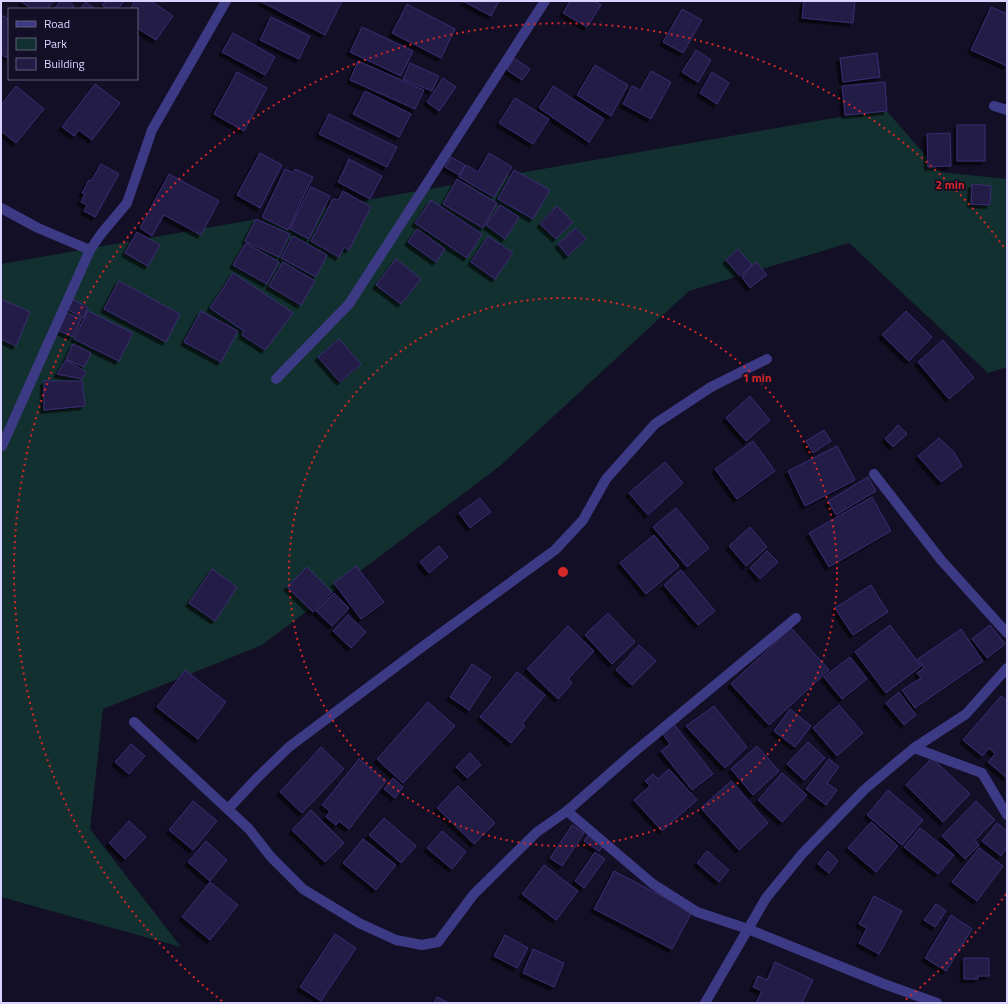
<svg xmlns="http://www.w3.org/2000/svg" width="1008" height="1004" font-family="'Titillium Web',sans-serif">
	<defs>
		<filter id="shadow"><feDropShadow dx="-3.5" dy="3.5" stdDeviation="0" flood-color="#0009"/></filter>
	</defs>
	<rect width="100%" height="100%" fill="#130f26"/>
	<polygon fill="#12302f" points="885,109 940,172 1007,179 1007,367 988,373 849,243 689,291 500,466 262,645 103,709 90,829 181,947 1,897 1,264"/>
	<g fill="#241b47" stroke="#3b2d73" filter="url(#shadow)">
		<polygon points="21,1 54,1 47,9 31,9"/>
		<polygon points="61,1 68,1 74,6 71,9 54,9"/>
		<polygon points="106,1 124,1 118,9 107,9 102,5"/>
		<polygon points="135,1 151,1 173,16 156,40 137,28 137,9 130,9"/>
		<polygon points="260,1 342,1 325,35"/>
		<polygon points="463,1 499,1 491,16"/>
		<polygon points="570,1 594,1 601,5 587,27 563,13"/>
		<polygon points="804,1 855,1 853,23 802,18"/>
		<polygon points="86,2 95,9 80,9"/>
		<polygon points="407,4 455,29 441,58 392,33"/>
		<polygon points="991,7 1007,14 1007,66 971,50"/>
		<polygon points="682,9 702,20 683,53 663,42"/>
		<polygon points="1,15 9,19 9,58 1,55"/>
		<polygon points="271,17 310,36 299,59 260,40"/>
		<polygon points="362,27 413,51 401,76 350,52"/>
		<polygon points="233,33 275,57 265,75 222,52"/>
		<polygon points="696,50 711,60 698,82 682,72"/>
		<polygon points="877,53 880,77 843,82 840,58"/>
		<polygon points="514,58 530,69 522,80 507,70"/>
		<polygon points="358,61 424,90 415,109 350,80"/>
		<polygon points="410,63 439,76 432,91 403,79"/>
		<polygon points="595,65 628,85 611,116 577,95"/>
		<polygon points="651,71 671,82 651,119 623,104 632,86 640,90"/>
		<polygon points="237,72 267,88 244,131 214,114"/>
		<polygon points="712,72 729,83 717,104 700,93"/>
		<polygon points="443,78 456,87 439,111 427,102"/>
		<polygon points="885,82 887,111 845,115 842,86"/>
		<polygon points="95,84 120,103 92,140 79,130 74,136 62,127"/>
		<polygon points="16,86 44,109 16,143 1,131 1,105"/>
		<polygon points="553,86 604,119 589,142 539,108"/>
		<polygon points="365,91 411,114 399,137 353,114"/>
		<polygon points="515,98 549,119 533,144 499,123"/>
		<polygon points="329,114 397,147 387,167 319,134"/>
		<rect x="957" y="125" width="28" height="36"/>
		<polygon points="950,133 951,166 928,167 927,134"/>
		<polygon points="260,153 282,165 260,208 237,195"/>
		<polygon points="489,153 512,167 494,197 459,177 466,165 478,172"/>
		<polygon points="451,157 465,165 459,175 445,167"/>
		<polygon points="349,159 382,176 370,199 338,182"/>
		<polygon points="101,164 119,174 95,217 84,211 87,205 81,202 85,194 82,193 89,180 91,181"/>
		<polygon points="285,169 293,173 295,169 313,177 288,230 262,217"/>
		<polygon points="514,170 550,190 533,219 498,199"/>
		<polygon points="169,174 219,201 201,235 164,215 152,236 140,228"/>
		<polygon points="457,179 497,203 483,228 443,204"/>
		<polygon points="972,184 991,186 990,205 971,204"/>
		<polygon points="311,187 330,196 309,239 290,229"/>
		<polygon points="343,191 371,207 349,250 344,247 339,257 311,241 333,199 338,200"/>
		<polygon points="431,200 482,234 467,258 415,223"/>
		<polygon points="500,205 519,217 505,239 486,225"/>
		<polygon points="557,206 573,222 556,239 540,224"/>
		<polygon points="256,219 290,234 279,257 245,241"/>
		<polygon points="576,228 586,239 568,256 558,244"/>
		<polygon points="417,229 445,249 436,262 408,242"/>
		<polygon points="137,232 160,245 148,266 125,253"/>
		<polygon points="293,236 327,255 316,277 281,258"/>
		<polygon points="488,236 513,253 495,279 471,262"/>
		<polygon points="246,243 279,262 267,284 233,265"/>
		<polygon points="738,249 752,265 740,276 726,260"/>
		<polygon points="396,259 421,279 401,304 376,285"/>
		<polygon points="283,262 315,281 301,305 269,286"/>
		<polygon points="756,262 767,275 750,288 742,277"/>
		<polygon points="233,273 293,313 265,350 242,335 244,331 210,308"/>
		<polygon points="119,281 180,314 166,342 104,309"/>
		<polygon points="1,299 30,312 16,346 1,339"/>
		<polygon points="73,299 88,308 83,318 67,309"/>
		<polygon points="88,311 133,333 119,361 74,339"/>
		<polygon points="201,311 238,331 221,362 184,342"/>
		<polygon points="906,311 932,337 909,361 882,335"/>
		<polygon points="65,312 81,319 73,337 57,330"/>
		<polygon points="339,339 361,364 340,382 318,357"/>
		<polygon points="943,340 974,378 949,399 918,362"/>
		<polygon points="73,344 91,353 84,367 66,359"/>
		<polygon points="66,360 86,372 82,379 57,374"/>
		<polygon points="44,381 82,381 85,406 44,410"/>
		<polygon points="750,396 770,420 746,441 726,418"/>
		<polygon points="898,425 907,434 893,447 885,439"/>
		<polygon points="824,430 831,441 813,453 806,441"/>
		<polygon points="939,438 953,451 962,466 941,482 918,456"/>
		<polygon points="753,441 775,471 737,499 715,469"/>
		<polygon points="837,446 855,480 805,506 788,471"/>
		<polygon points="665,462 683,483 648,515 629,493"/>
		<polygon points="868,477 876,491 836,515 828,501"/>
		<polygon points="872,497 891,531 829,567 809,533"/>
		<polygon points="480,498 491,512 470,528 459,513"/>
		<polygon points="676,508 709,548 687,567 653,527"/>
		<polygon points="750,527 767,547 746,566 729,546"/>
		<polygon points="654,535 679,566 646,594 620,563"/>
		<polygon points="439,546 448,557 429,573 420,562"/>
		<polygon points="767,551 778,562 760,579 750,568"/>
		<polygon points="356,566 384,602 361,619 334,583"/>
		<polygon points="307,567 332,592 313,612 287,587"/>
		<polygon points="212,569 237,587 215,621 189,603"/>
		<polygon points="681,570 715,611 698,625 664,585"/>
		<polygon points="871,585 888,612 853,635 835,608"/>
		<polygon points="334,593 349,608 332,626 316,611"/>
		<polygon points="608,613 635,642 612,664 585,635"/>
		<polygon points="348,615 366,632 351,648 333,631"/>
		<polygon points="890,625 921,666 886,693 855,652"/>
		<polygon points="990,625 1005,644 987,658 972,639"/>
		<polygon points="568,626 594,651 568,679 572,683 558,699 527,669"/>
		<polygon points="791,628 829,670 769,725 731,684"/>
		<polygon points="961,629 983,661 915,708 902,690 921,678 917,673 924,668 918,659"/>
		<polygon points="639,645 656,661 632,685 616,670"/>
		<polygon points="850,657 867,679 842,699 824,677"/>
		<polygon points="472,664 491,677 469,710 450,697"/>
		<polygon points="185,670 226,702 198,739 157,707"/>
		<polygon points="517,672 545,695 522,724 525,726 511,743 480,717"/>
		<polygon points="899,692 916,715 904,725 886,703"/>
		<polygon points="1001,696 1007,701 1007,778 988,762 995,754 989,748 982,756 963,740"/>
		<polygon points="428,702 455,726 403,783 377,759"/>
		<polygon points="839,705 863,733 837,756 813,728"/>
		<polygon points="714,706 747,747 725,768 686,726"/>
		<polygon points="790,709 811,726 795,747 774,731"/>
		<polygon points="673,723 713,774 692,790 661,751 670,744 662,733"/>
		<polygon points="808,742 825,758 804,780 787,764"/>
		<polygon points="131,744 145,756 129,774 115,762"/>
		<polygon points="757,746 779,771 753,795 731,769"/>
		<polygon points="321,747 344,769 302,813 280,792"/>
		<polygon points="470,753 481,765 467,778 456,767"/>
		<polygon points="932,758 970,794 943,822 906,785"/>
		<polygon points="359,759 386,781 349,829 339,821 336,825 326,817 330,811 322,805"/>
		<polygon points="829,759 839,767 827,783 837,790 826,805 806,789"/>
		<polygon points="669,769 697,800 662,831 634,800 650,786 645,781 653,774 658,779"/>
		<polygon points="782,773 807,795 782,822 758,800"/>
		<polygon points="393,778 403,787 395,798 384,789"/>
		<polygon points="731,781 768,823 739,850 701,808"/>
		<polygon points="458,786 495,823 474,844 437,808"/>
		<polygon points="888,790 923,820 902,845 867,815"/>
		<polygon points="193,801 217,821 193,850 169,830"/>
		<polygon points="976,801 995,820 975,840 979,845 965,859 942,836"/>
		<polygon points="311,810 344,843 325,862 292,830"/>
		<polygon points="384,818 416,846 401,863 369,835"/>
		<polygon points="129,821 146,837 125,859 109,843"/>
		<polygon points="871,822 898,846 876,872 848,848"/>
		<polygon points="997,823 1007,831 1007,847 1001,856 982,841"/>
		<polygon points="572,825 584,833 562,866 550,858"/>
		<polygon points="920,828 954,855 938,874 904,847"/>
		<polygon points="442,831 466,852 452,869 427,848"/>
		<polygon points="589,834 604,844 599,851 584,841"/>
		<polygon points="363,839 396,865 376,890 343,863"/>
		<polygon points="206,841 227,860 210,881 188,862"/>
		<polygon points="979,848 1003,866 977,901 952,882"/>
		<polygon points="707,851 729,870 719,882 697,863"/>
		<polygon points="828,851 838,861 829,873 818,864"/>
		<polygon points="595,852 605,859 584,888 575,881"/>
		<polygon points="544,865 578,891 556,920 522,894"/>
		<polygon points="614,871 692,912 672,949 594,909"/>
		<polygon points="210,882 238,905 210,940 182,917"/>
		<polygon points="874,896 902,911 879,954 859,943 867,928 859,924"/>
		<polygon points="936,904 946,911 935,927 924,920"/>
		<polygon points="951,915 972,929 946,971 925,958"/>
		<polygon points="335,934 356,948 321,1001 300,987"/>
		<polygon points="505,935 528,948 517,968 494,956"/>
		<polygon points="533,949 564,963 554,987 523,973"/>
		<polygon points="964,958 989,958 989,976 978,976 978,979 964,979"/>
		<polygon points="775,962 813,980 802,1003 756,1003 762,991 753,987 758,976 767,980"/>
		<polygon points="437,997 449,1003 434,1003"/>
	</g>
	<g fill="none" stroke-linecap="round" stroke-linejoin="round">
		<g stroke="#3d3a85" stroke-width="10">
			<polyline points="994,106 1007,110"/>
			<polyline points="1,208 38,228 90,250"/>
			<polyline points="276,379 349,304 545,1"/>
			<polyline points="2,446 90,250 101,234 127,203 152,130 226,1"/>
			<polyline points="874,474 941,560 1007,633"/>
			<polyline points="134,722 249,829 271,857 303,889 359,923 396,940 422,945 438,942 474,894 537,832 567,811 633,753 796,618"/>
			<polyline points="914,748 982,773 1007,815"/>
			<polyline points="228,809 258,777 289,747 418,650 555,550 583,520 606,479 655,424 711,387 767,359"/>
			<polyline points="567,811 653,884 697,912 748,929 884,984 937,1003"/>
			<polyline points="705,1003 766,898 802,854 865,789 914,748 966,714 1007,668"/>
		</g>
	</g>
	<g fill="none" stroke="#d62828" stroke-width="2" stroke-dasharray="2 4">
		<circle cx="563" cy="572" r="274"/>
		<path d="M1006 894A548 548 0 0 1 904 1001M222 1001A548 548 0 1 1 1006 250"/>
	</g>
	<circle cx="563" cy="572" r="6" fill="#d62828" stroke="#130f26" stroke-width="2"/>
	<g font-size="12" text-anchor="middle" font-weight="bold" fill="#d62828" stroke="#130f26" stroke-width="3.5" stroke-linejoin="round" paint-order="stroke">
		<text x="950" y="189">2 min</text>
		<text x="757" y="382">1 min</text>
	</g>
	<rect width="1008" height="1004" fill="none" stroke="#d9d4ff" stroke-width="4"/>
	<rect x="8" y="8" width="130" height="72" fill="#130f26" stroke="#625e7d"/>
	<rect x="16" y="21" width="20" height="6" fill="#3d3a85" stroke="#625e7d"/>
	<text x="44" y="28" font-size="12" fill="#d9d4ff">Road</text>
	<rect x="16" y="38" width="20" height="12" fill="#12302f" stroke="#625e7d"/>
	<text x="44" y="48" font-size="12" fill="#d9d4ff">Park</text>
	<rect x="16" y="58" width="20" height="12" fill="#241b47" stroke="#625e7d"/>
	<text x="44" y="68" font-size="12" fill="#d9d4ff">Building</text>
</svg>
